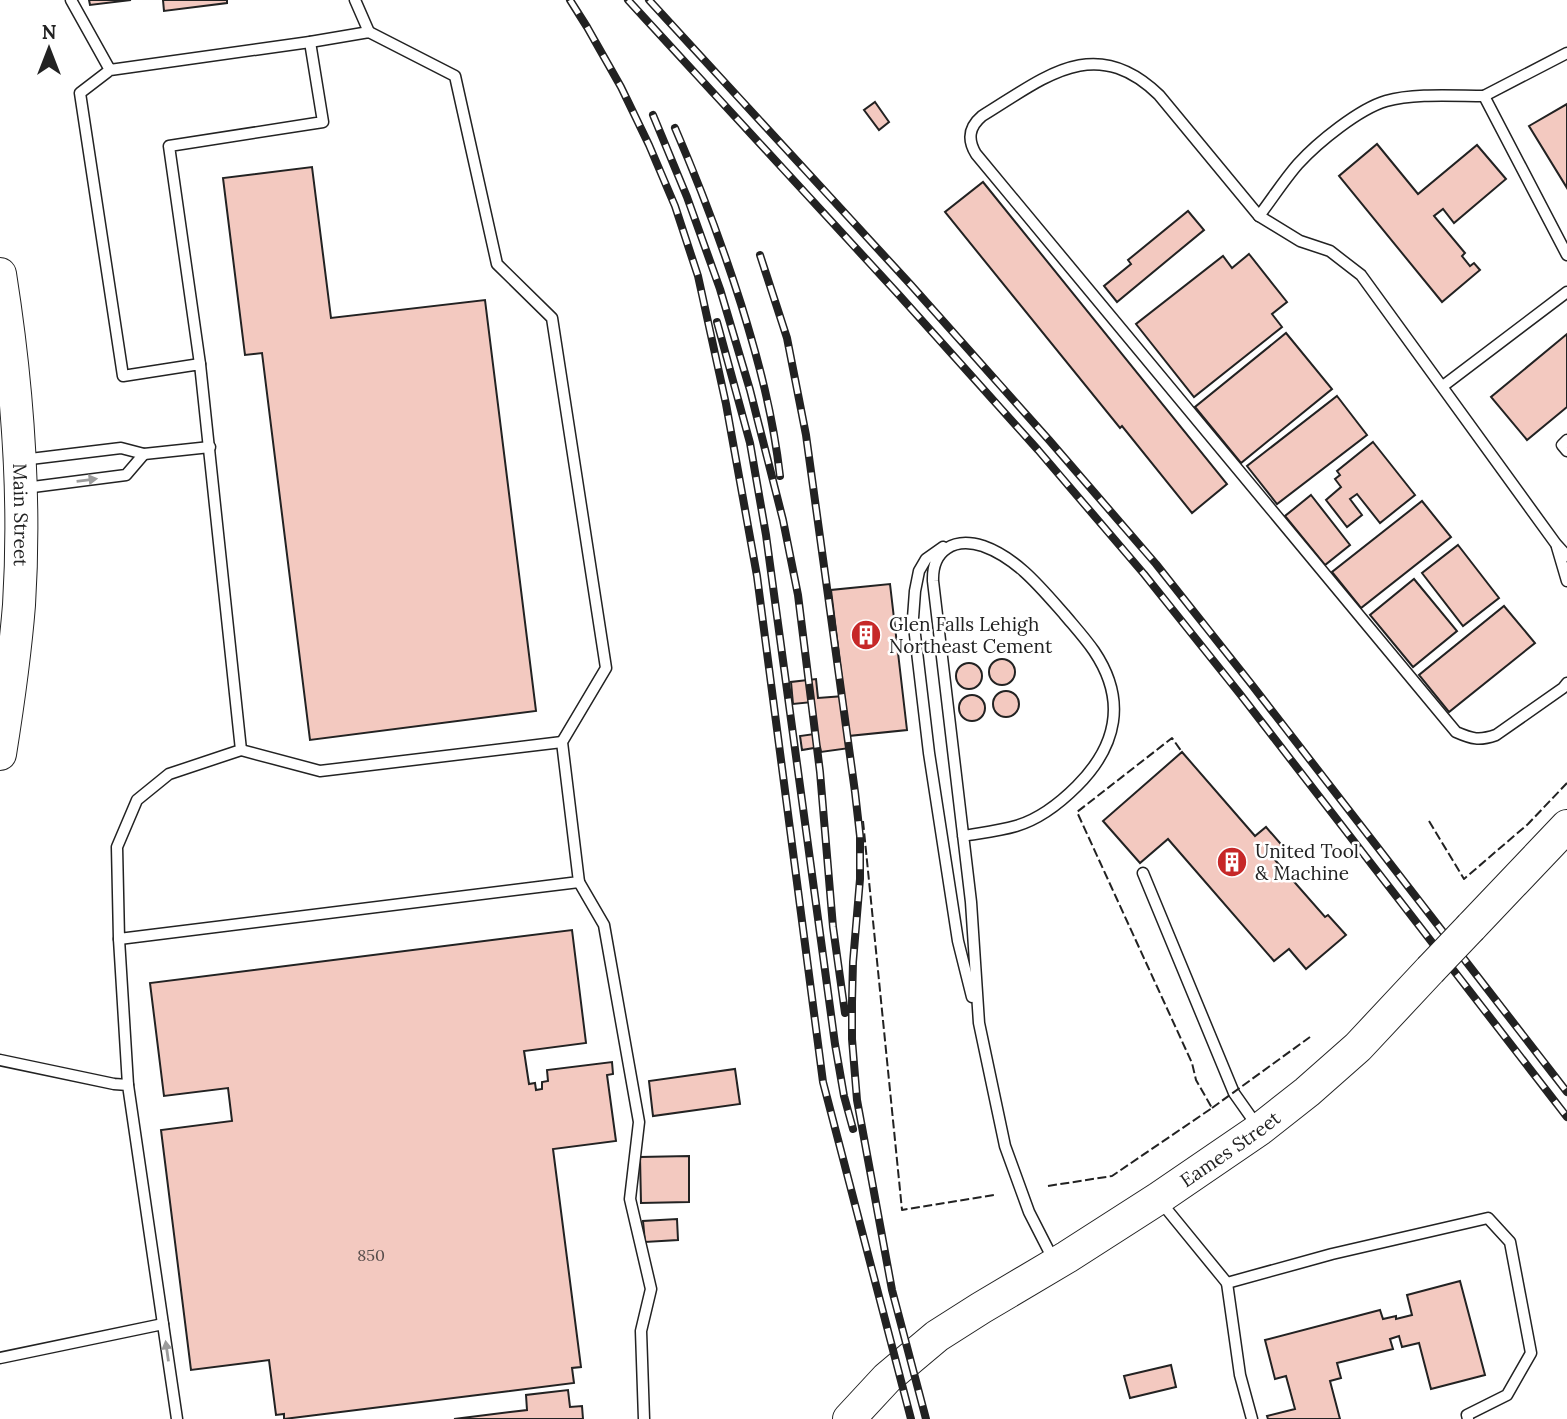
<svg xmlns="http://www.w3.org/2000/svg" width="1567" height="1419" font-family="Lora,serif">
	<rect width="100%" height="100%" fill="#fff"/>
	<g fill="#f3c9c0" stroke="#222" stroke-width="2">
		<polygon points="89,0 131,0 90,5"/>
		<polygon points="163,0 227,0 227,3 164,11"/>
		<polygon points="875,102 889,122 879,130 864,110"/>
		<polygon points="1567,104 1567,188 1529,126"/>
		<polygon points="1377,144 1418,194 1477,145 1506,179 1454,223 1443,209 1434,216 1465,253 1462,256 1470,266 1474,263 1480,270 1442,302 1339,176"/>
		<polygon points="312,167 331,318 485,300 536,711 310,740 262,353 245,355 223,178"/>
		<polygon points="983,182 1227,484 1192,513 1122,426 1120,428 945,212"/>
		<polygon points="1188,211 1204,230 1117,302 1104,286 1131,264 1128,260"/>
		<polygon points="1249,254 1287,302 1272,314 1282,327 1194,397 1136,324 1223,256 1232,268"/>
		<polygon points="1286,333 1332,389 1241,463 1195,407"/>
		<polygon points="1567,334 1567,407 1527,440 1491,397"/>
		<polygon points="1337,396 1367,435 1277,504 1247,466"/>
		<polygon points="1373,442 1415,495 1380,523 1357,494 1350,499 1362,515 1347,527 1326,500 1341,487 1335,479 1340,475 1337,471"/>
		<polygon points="1311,495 1350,545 1325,565 1285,516"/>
		<polygon points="1422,501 1451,537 1361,608 1332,572"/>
		<polygon points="1458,545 1499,598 1463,626 1422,573"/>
		<polygon points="1414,579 1457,631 1413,667 1370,615"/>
		<polygon points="890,584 907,730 849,736 850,748 821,752 820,747 802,750 800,736 815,734 812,702 793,704 791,682 816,679 818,698 844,696 831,590"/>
		<polygon points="1504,606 1535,643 1449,712 1419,675"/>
		<circle cx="1002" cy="672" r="13"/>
		<circle cx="969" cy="676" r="13"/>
		<circle cx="1006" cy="704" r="13"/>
		<circle cx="972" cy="708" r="13"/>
		<polygon points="1182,752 1255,836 1266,827 1286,850 1275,860 1325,917 1328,915 1346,935 1306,969 1289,949 1274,961 1168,839 1140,863 1103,821"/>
		<polygon points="572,930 586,1043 524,1051 529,1084 535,1083 536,1090 542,1089 542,1082 548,1081 547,1070 612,1062 613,1074 607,1075 616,1141 553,1149 581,1367 572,1368 574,1383 284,1419 284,1414 276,1415 269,1360 191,1370 161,1130 232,1121 228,1088 164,1096 150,983"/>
		<polygon points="735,1069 740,1104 653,1116 649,1081"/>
		<polygon points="689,1156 689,1202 641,1203 640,1157"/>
		<polygon points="677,1219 678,1240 645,1242 643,1221"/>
		<polygon points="1460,1281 1485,1375 1431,1389 1419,1343 1402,1347 1399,1336 1390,1339 1393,1349 1337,1363 1341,1378 1330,1381 1340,1419 1268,1419 1267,1416 1295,1409 1286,1376 1275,1379 1265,1340 1380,1310 1383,1319 1396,1316 1396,1319 1412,1315 1407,1295"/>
		<polygon points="1171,1365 1176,1387 1130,1398 1124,1376"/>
		<polygon points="568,1390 570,1407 582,1406 583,1419 454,1419 527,1410 526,1395"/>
	</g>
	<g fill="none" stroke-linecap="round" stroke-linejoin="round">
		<g stroke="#222" stroke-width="13">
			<g id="service">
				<polyline points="71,0 110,70 80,93 123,376 200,364 241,750 169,774 137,800 117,847 119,939 579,882 562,742 606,668 552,318 497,264 455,76 369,32 310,42 110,70"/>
				<polyline points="355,0 369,32"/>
				<polyline points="1484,96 1567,53"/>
				<path d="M 1259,216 C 1272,199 1284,180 1298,164 C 1318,142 1359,109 1386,101 C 1414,93 1455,96 1484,96 L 1567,255"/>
				<polyline points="200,364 169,146 323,122 310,42"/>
				<polyline points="1443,386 1567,292"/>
				<polyline points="1567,440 1562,445 1567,451"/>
				<polyline points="22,460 121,448 144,454 210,447"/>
				<polyline points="25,488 126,475 144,454"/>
				<polyline points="943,547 926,559 919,571 915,591 913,618 929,753 958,941 972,997"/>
				<polyline points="1557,547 1567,581"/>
				<path d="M 1567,556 L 1556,544 L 1361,275 L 1330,251 L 1300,241 L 1259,216 L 1159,95 C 1094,32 1043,79 982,116 C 969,127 967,139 976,154 L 1456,732 C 1472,739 1479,741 1496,735 L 1563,688 L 1567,683"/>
				<polyline points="241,750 320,771 562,742"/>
				<path d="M 963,836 C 980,833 999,831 1016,826 C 1040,819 1060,803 1077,786 C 1117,746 1127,700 1094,651 C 1085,638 1074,626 1064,614 C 1041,588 1017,558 983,546 C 954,537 932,550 933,581 L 971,902 L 979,1023 L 1005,1146 L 1029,1212 L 1054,1261"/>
				<polyline points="1143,873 1234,1093 1258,1127"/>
				<polyline points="579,882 604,925 639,1122 630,1199 651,1289 641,1331 644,1419"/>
				<polyline points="119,939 128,1085"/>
				<polyline points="0,1060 114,1084 128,1085 163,1324"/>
				<polyline points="1160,1201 1227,1283 1332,1254 1488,1218 1510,1242 1531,1353 1507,1395 1467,1415 1468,1419"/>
				<polyline points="1227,1283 1240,1375 1252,1419"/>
				<polyline points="0,1358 163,1324 177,1419"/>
			</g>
		</g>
		<g stroke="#222" stroke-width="34">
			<g id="secondary">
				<path id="s1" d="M 0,274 C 17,382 26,495 19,605 C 15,655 8,704 0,754"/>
				<polyline points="1471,927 1567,826"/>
				<path id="s2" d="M 849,1419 L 887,1378 L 937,1336 L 981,1308 L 1067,1257 L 1159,1198 L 1260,1129 L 1307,1092 L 1358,1047 L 1430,970"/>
			</g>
		</g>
		<use href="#service" stroke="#fff" stroke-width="10"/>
		<use href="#secondary" stroke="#fff" stroke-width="32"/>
		<g stroke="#222" stroke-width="8">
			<g id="rail">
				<polyline points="570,0 587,27 621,87 649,145 675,206 698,276 726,404 757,576 823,1082 911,1419"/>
				<polyline points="628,0 899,295 1038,450 1144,574 1240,694 1567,1117"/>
				<polyline points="649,0 911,285 1049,440 1156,564 1252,685 1567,1092"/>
				<polyline points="653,115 687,197 720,289 750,390 783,520 798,595 820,772 833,927 845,1013"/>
				<path d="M 675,128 C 700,186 722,244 741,304 C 759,362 773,415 780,476"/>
				<polyline points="760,255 787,338 806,435 855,792 860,836 860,879 853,962 852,1002 852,1039 857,1100 892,1290 926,1419"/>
				<polyline points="717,322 750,443 766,535 835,1044 844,1096 853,1129"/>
			</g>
		</g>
		<use href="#rail" stroke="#fff" stroke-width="5" stroke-dasharray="16" stroke-linecap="butt"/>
		<g stroke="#222" stroke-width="34" stroke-linecap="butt">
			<polyline id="secondary-bridge" points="1430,970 1471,927"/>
		</g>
		<use href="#secondary-bridge" stroke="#fff" stroke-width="32"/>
		<g stroke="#222" stroke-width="2" stroke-dasharray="9 3.5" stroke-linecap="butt">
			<polyline points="863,821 902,1210 994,1195"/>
			<polyline points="1429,821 1464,879 1528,824 1567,783"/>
			<polyline points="1212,1108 1310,1037"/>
			<polyline points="1048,1186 1112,1176 1212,1108 1196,1080 1192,1063 1077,812 1172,738 1182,752"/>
		</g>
	</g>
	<defs><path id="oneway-solid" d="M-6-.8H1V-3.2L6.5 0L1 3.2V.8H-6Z" transform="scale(1.75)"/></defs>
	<g fill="#9c9c9c">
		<use href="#oneway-solid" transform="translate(87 480) rotate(-7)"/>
		<use href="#oneway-solid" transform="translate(167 1351) rotate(-98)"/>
	</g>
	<defs>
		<g id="building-disc" transform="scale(1.575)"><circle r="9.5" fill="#c62828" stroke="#fff"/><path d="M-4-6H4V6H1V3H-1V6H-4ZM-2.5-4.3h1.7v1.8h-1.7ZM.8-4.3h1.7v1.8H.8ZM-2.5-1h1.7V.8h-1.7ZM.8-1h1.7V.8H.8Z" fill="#fff"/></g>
	</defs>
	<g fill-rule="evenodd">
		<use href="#building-disc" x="866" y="635"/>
		<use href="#building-disc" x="1232" y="862"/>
	</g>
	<g text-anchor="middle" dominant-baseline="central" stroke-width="5" stroke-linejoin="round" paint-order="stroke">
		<g font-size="16" fill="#564c4a">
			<text x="371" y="1255">850</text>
		</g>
		<g font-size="19" fill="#222" stroke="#fff">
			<text stroke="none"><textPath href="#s1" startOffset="242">Main Street</textPath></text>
			<text stroke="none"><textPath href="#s2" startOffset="469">Eames Street</textPath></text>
		</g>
		<g font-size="19" fill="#222" stroke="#fff" text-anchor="start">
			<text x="889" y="624">Glen Falls Lehigh<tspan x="889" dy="22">Northeast Cement</tspan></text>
			<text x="1255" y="851">United Tool<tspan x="1255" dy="22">&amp; Machine</tspan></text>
		</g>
	</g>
	<g transform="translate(49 49)" stroke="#ffffff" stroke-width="5" paint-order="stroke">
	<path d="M0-5L12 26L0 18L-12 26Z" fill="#222222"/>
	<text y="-10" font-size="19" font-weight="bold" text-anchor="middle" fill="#222222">N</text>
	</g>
</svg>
